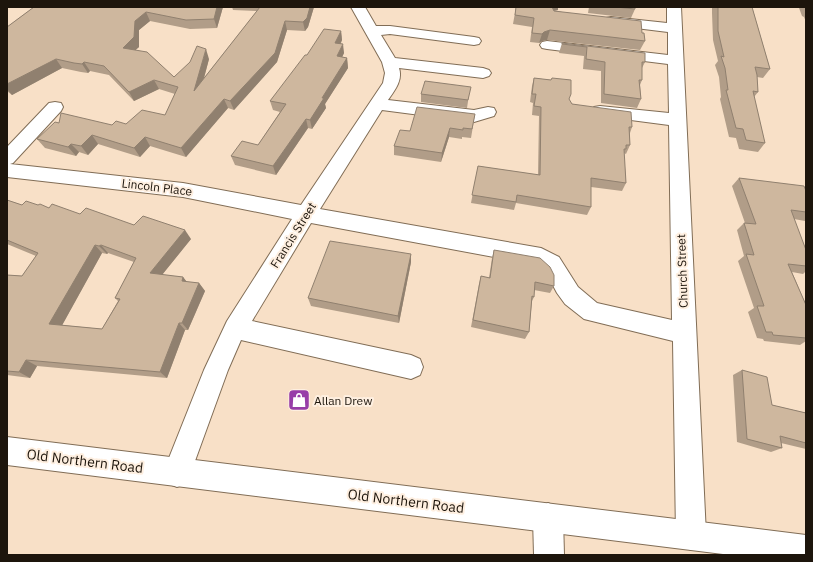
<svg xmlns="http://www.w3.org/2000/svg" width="813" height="562" font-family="'IBM Plex Sans',sans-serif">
	<rect width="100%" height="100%" fill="#f8e0c7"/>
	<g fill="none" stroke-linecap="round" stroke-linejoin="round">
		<g stroke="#816d56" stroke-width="2">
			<g id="minor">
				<path d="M 351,7 L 365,7 L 376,26 L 390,26 L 474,37 L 479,38 L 481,41 L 479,44 L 474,45 L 390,34 L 381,35 L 395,58 L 483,68 L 489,70 L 491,73 L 489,76 L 483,78 L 399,68 C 403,80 395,90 388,100 L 474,110 L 488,107 L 494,108 L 496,112 L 494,116 L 474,122 L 382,110 L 320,209 L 541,248 L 559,257 L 578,287 L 597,303 L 672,320 L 669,125 L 600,116 L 594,115 L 592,111 L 594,107 L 600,106 L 669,113 L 668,64 L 547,49 L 542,48 L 540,45 L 542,42 L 547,41 L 668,55 L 668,32 L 611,25 L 606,24 L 604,21 L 606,18 L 611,17 L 667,23 L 667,7 L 681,7 L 706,535 L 701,545 L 691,550 L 681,545 L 676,535 L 673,341 L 584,319 L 565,304 L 557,293 L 547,274 L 537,265 L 311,223 L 252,321 L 411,355 L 420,359 L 423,367 L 420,375 L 411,379 L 241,340 L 228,370 L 187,483 L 177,487 L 167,483 L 163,473 L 204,370 L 227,321 L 292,219 L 183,197 L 7,177 L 7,147 L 49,103 L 55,102 L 61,103 L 63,107 L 61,111 L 13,163 L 10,164 L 183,183 L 301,205 L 383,83 L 385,73 L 382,62 Z"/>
				<polygon points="548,503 558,508 563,518 564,555 534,555 533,518 538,508"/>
			</g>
		</g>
		<g stroke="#816d56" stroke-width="2">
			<polygon id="major" points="7,437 806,535 806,555 731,555 7,465"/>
		</g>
		<use href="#minor" fill="#fff" fill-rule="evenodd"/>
		<use href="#major" fill="#fff" fill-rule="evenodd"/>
	</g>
	<g fill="#b19d88" fill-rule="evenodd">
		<polygon points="34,7 223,7 217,28 190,29 150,21 139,30 139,47 135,50 174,77 209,59 204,78 257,11 233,10 232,7 314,7 308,27 305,31 287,30 277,62 234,110 228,108 186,157 150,146 140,157 98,144 88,155 79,152 76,156 45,148 37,139 59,123 112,125 126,124 165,115 175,94 159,89 134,101 109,75 90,71 88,73 81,72 62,68 12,95 7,91 7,27"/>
		<polygon points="516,7 558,7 558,10 554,10 642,33 645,41 640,50 547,40 542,41 539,43 530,42 532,27 513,24"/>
		<polygon points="589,7 635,7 635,9 631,18 588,13"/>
		<polygon points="712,7 752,7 770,69 763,78 757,77 758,92 754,97 765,143 758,152 739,149 736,138 729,137 720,99 721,97 719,77 715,65 718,61 713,40 712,13"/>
		<polygon points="797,7 806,7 806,22 804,17 802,16 799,8 797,8"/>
		<polygon points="341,31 342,40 341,43 344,53 342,57 347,58 348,68 325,104 326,108 312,129 308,128 276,175 235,165 231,156 258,145 280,112 273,110 270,101 307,55"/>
		<polygon points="562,43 645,53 645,62 642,68 642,80 640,85 641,99 637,108 601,103 601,71 583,69 584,56 559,53"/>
		<polygon points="534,78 551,80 552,78 572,104 632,127 630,133 630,145 626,154 624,153 626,183 622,191 591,187 591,207 587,215 516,203 514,210 471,203 478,166 538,175 539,116 532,115 533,103 530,102 532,86"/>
		<polygon points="421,94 469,95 467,108 421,102"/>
		<polygon points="475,114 471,138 462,137 462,139 449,137 441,162 394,155 394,146 410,131"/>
		<polygon points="739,178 806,191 806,220 805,221 794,219 806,250 806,271 803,274 792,272 806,305 806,341 800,345 764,341 763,339 757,338 748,312 754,308 738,261 744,256 737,230 744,223 745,223 732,186"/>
		<path d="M 7,200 L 22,205 L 38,205 L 49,208 L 134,225 L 191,239 L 162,275 L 183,277 L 187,282 L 199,283 L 205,291 L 188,330 L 185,330 L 167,378 L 37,366 L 30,378 L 7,375 L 7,275 L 22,276 L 36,256 L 7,244 ZM 102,253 L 107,254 L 108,253 L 134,262 L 115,298 L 118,301 L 102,329 L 62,325 Z"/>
		<polygon points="494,250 554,286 550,293 534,290 534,297 532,301 529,332 525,339 471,327 479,284 481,276 489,278 492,258"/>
		<polygon points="411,254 411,262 399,323 311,306 308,298"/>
		<polygon points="742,370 772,405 806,413 806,449 781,443 782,448 771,452 737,442 733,375"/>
	</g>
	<g fill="#90806f">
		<polygon points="217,7 223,7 217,28 214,19"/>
		<polygon points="310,7 314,7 308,27 305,31 303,22"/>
		<polygon points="551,7 558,7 558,10 552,11"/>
		<polygon points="146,12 150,21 139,30 139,47 128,57 123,48 135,21"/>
		<polygon points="285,21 287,30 277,62 234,110 230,101"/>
		<polygon points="550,30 547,40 542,41 539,43 542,34 544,32"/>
		<polygon points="341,31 342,40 336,52 335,43"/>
		<polygon points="343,44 344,53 338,66 337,56"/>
		<polygon points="206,49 209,59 198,100 194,91"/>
		<polygon points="347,58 348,68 325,104 326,108 312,129 310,120 322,98"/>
		<polygon points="56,59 62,68 12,95 7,89 7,84"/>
		<polygon points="84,62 90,71 88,73 82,64"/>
		<polygon points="154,80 159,89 134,101 129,92"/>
		<polygon points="224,99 228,108 186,157 181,148"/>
		<polygon points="306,119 308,128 276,175 273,166"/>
		<polygon points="450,128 449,137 441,162 442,153"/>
		<polygon points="92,135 98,144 88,155 81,146"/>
		<polygon points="145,137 150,146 140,157 134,148"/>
		<polygon points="71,144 79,152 76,156 68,147"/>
		<polygon points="185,230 191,239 157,281 150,273"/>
		<polygon points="95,245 102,253 59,331 49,324"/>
		<polygon points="101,245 108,253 107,254 99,246"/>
		<polygon points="411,254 411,262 399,323 398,316"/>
		<polygon points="183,277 189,285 182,281"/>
		<polygon points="199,283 205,291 188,330 182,323"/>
		<polygon points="179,323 185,330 167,378 160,372"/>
		<polygon points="26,360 37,366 30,378 19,372"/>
	</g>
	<g fill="#ceb79e" stroke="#90806f" fill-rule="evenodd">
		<polygon points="34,7 217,7 214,19 186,20 146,12 135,21 134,37 123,48 147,52 174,77 190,62 197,46 206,49 194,91 260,7 310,7 307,18 303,22 285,21 275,53 230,101 224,99 181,148 145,137 134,148 92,135 81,146 71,144 68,147 37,139 55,122 59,123 61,113 112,125 116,121 126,124 142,110 165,115 178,87 154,80 129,92 104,66 84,62 82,64 74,63 56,59 7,84 7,27"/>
		<polygon points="516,7 552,7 554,11 641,21 642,33 644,33 645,41 550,30 544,32 542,34 532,33 534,18 515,15"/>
		<polygon points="616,7 635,7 635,9"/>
		<polygon points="718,7 752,7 770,69 755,67 757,75 758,92 753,91 765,143 746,140 743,129 736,128 726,90 728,90 725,68 721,56 724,57 718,31"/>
		<polygon points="324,29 341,31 335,43 343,44 337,56 347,58 322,98 324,98 310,120 306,119 273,166 231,156 242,141 258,145 286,104 270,101 305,55 307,55"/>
		<polygon points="562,43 645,53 645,62 642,62 642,80 639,80 641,99 604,94 605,62 586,59 587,47 562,44"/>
		<polygon points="534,78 551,80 552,78 571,80 571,94 569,99 572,104 631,112 632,127 629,127 630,145 626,145 626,149 624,149 626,183 591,178 591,207 517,195 516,202 472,195 478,166 540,175 541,107 534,106 536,94 532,94"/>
		<polygon points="425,81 471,87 468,100 421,94"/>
		<polygon points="417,107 475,114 472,129 463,128 463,130 450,128 442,153 394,146 400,130 410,131"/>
		<polygon points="739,178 804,186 806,191 806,212 791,210 806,250 806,266 788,264 806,305 806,338 773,335 772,332 766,332 757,306 764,306 746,254 754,255 744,223 756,224"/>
		<path d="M 7,200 L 22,205 L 26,201 L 38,205 L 40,204 L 49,208 L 52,204 L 80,214 L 86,208 L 134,225 L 143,216 L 185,230 L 150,273 L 183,277 L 182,281 L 199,283 L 182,323 L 179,323 L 160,372 L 26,360 L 19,372 L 7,371 L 7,275 L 22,276 L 38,253 L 7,240 ZM 95,245 L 99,246 L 101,245 L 136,258 L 115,298 L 120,299 L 102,329 L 49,324 Z"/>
		<polygon points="330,241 411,254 398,316 308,298"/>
		<polygon points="494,250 540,258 550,267 554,275 554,286 535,282 534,297 532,296 529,332 473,320 481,276 490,278"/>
		<polygon points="742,370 767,377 772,405 806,413 806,443 780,436 782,448 747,439"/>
	</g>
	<defs>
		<g id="shop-square" transform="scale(1.15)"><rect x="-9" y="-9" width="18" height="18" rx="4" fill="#973da8" stroke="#feefe0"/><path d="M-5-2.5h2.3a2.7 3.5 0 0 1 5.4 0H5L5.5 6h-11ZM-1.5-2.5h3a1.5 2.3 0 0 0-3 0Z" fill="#fff"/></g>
	</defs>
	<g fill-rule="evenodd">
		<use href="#shop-square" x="299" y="400"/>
	</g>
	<g text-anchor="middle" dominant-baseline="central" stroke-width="4" stroke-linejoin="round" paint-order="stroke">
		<g font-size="12" fill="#1d150c" stroke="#feefe0">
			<text transform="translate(157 187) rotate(7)">Lincoln Place</text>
			<text transform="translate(293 235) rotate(-58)">Francis Street</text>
			<text transform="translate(682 271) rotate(-92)">Church Street</text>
		</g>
		<g font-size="12" fill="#1d150c" stroke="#feefe0" text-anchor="start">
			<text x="314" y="400">Allan Drew</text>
		</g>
		<g font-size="14" fill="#1d150c" stroke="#feefe0">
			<text transform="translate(85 461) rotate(7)">Old Northern Road</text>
			<text transform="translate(406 501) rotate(7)">Old Northern Road</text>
		</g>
	</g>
	<rect width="813" height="562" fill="none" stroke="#1d150c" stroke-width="16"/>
</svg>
